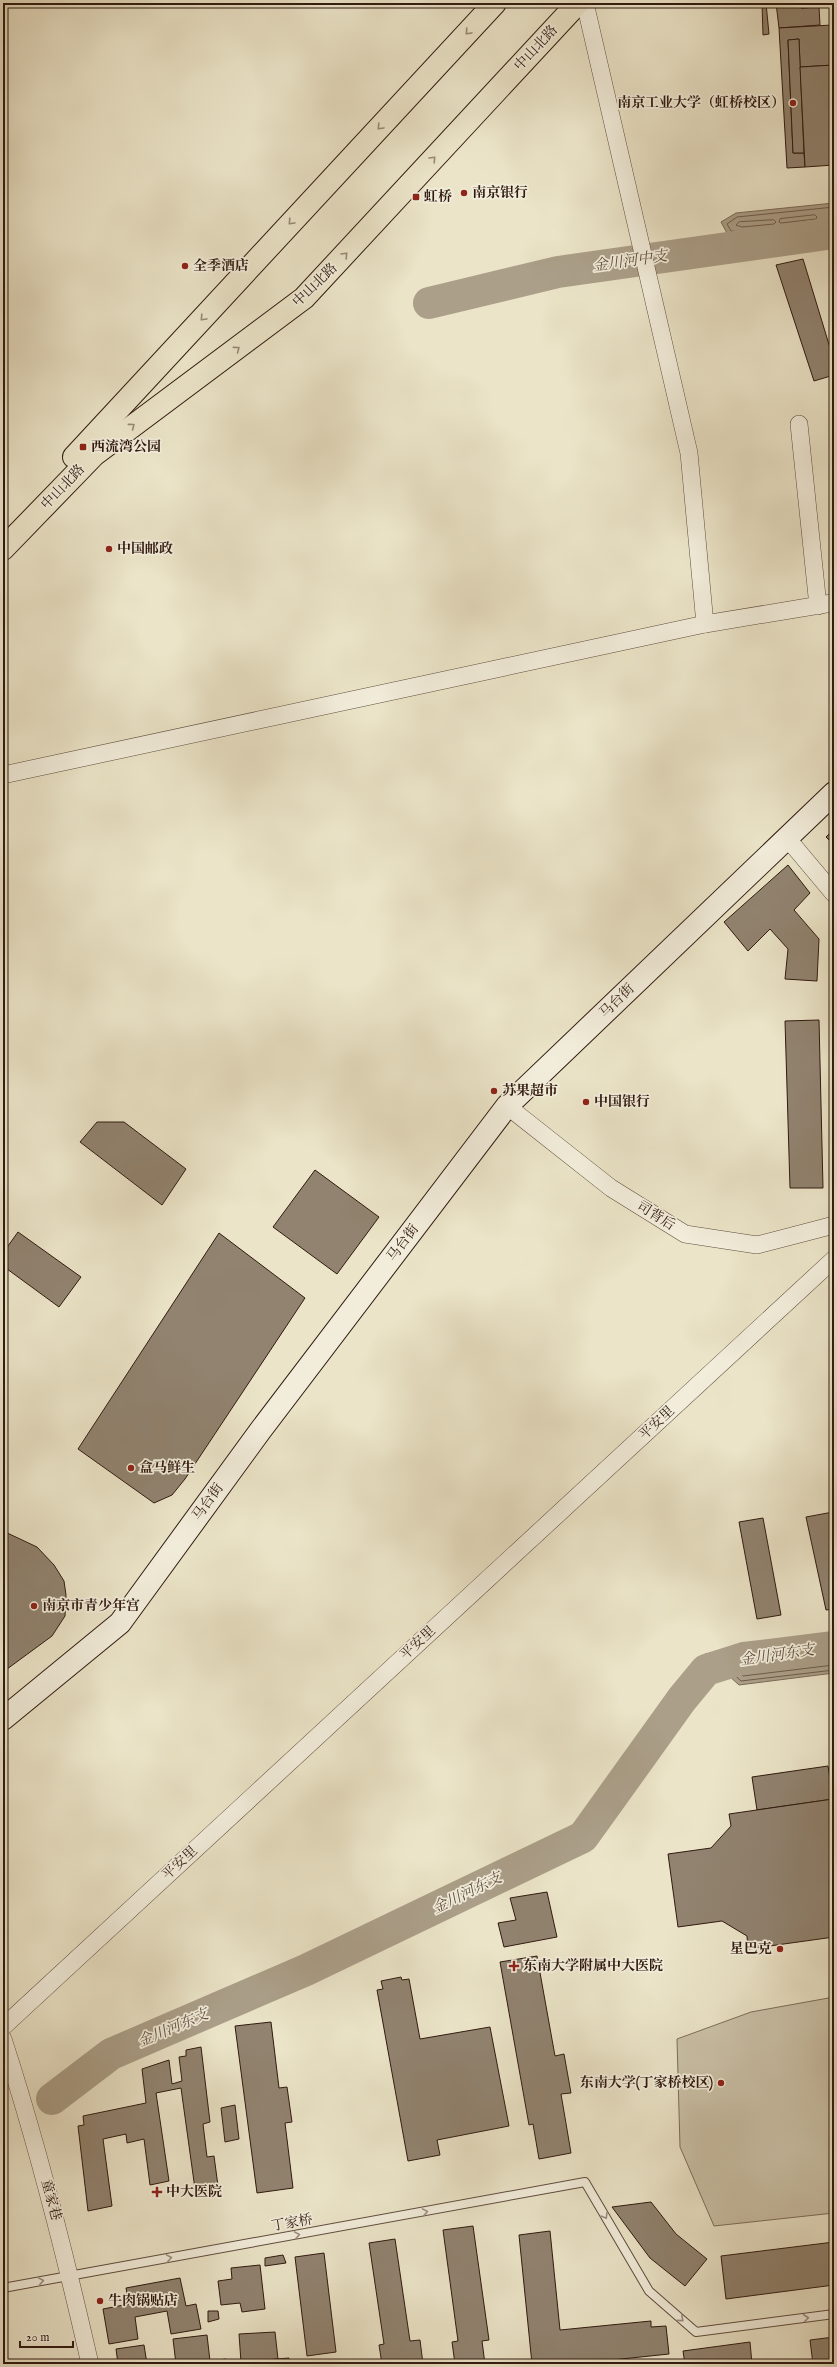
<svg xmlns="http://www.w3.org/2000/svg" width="837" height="2367" font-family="'IM FELL English','Noto Serif SC',serif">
	<rect width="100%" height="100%" fill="#ebe4c8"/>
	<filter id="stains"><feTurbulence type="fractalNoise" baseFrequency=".005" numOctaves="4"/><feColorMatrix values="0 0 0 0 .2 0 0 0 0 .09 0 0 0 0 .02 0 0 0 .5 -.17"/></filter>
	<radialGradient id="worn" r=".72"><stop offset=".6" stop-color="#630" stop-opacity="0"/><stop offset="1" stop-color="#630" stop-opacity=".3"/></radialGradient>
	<polygon fill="#cbc2a9" stroke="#7e6e5c" points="834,1997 834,2213 714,2226 680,2147 677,2039 751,2012"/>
	<g fill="#ab9f89" stroke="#7a6a59">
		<polygon points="834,203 834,225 799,231 728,235 721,222 736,213"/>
		<polygon points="834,1638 834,1673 739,1685 705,1654"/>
	</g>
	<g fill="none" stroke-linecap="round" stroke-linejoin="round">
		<g stroke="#6e5c4c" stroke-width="1">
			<polyline points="834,207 737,217 727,224 731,231 743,232 834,221"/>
			<polygon points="815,215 817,217 816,219 781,223 779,222 780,219"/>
			<polygon points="774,220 776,222 774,224 742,227 736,225 739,222"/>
			<polyline points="834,1642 718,1656 716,1658 741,1681 834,1670"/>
			<polyline points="834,1647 729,1660 728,1662 743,1676 834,1665"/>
			<polyline points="834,1653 743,1664 741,1666 746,1670 834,1659"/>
		</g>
		<g stroke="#ab9f89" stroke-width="32">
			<polyline points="429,303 558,272 834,233"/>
			<polyline points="52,2099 111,2054 306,1970 583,1837 682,1699 706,1670 744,1658 834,1647"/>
		</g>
	</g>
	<g fill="#918370" stroke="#301a10">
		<polygon points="762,3 766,3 769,34 763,35"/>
		<polygon points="776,3 801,3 801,8 819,7 820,25 779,28"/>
		<polygon points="801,3 818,3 819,7 801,8"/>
		<polygon points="832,25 834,65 800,67 799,39 788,40 793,153 804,153 805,167 787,168 779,28"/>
		<polygon points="799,39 804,153 793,153 788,40"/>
		<polygon points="834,65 834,165 805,167 800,67"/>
		<polygon points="803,259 834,361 834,375 814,381 776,265"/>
		<polygon points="834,829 834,845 826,837"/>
		<polygon points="788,865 810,893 794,910 819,939 817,981 785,979 788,949 770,929 748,951 724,922"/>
		<polygon points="819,1020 823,1188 790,1188 785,1021"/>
		<polygon points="97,1122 124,1122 186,1169 162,1205 80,1142"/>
		<polygon points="315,1170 379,1217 337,1274 273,1227"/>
		<polygon points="18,1232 81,1277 59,1307 3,1266 3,1253"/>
		<polygon points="219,1233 305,1298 185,1479 172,1495 154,1503 78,1449"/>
		<polygon points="833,1512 834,1609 826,1610 806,1517"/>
		<polygon points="763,1518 781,1615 757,1619 739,1522"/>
		<polygon points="3,1531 37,1547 54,1565 64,1581 66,1595 65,1616 52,1636 3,1672"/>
		<polygon points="828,1766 833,1799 757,1810 752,1777"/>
		<polygon points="833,1799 834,1937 748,1949 747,1936 722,1921 678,1927 668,1854 711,1848 731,1826 729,1814"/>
		<polygon points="547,1892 557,1937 504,1947 498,1923 516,1920 510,1898"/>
		<polygon points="537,1956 555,2056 564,2054 571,2093 561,2094 571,2153 539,2159 533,2124 529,2125 500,1962"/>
		<polygon points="401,1977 402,1980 409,1979 420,2039 490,2027 509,2126 437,2140 440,2155 408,2161 377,1990 383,1989 381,1981"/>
		<polygon points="271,2022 279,2088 287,2087 292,2122 285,2123 293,2188 257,2193 235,2026"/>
		<polygon points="201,2047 210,2122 203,2124 207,2157 214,2156 218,2186 195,2189 181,2088 156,2093 169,2181 150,2185 144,2139 127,2143 126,2134 103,2139 112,2206 88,2211 78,2126 84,2125 83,2116 146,2103 142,2069 169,2060 172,2084 182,2081 179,2057 186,2056 186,2050"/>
		<polygon points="235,2105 239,2139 225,2142 221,2108"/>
		<polygon points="651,2202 676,2234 707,2259 685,2286 650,2258 612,2207"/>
		<polygon points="473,2226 489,2340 482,2341 485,2364 455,2364 452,2342 458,2341 443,2230"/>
		<polygon points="550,2231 560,2330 651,2321 651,2327 666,2326 669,2354 574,2364 532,2364 519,2235"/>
		<polygon points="395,2239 410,2341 420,2340 423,2364 382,2364 379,2345 384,2344 369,2243"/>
		<polygon points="834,2242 834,2285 726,2299 721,2256"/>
		<polygon points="324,2253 336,2352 307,2356 295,2257"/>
		<polygon points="283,2255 286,2263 265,2266 265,2258"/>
		<polygon points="260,2265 265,2309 242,2312 240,2303 221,2305 218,2281 232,2279 231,2268"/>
		<polygon points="180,2278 186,2306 196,2304 201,2329 171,2334 167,2311 135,2317 138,2339 109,2344 103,2309 129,2304 126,2288"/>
		<polygon points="208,2311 218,2311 219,2319 208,2322"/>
		<polygon points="275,2332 278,2359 241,2362 239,2334"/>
		<polygon points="207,2335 210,2361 226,2359 226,2364 176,2364 173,2339"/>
		<polygon points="834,2337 834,2364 813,2364 810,2340"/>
		<polygon points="750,2342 752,2364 685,2364 683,2351"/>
		<polygon points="144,2345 147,2364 118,2364 116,2349"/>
		<polygon points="289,2358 289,2364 254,2364 253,2361"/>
	</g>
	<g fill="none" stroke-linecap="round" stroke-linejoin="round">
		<g stroke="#5f4c3e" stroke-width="10">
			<polyline id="lane" points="3,2288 585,2182 649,2291 696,2332 834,2314"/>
		</g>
		<g stroke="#5f4c3e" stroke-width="18">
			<g id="street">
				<polyline points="799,424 818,606"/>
				<polyline points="705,624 832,603 834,605"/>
				<polyline points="3,775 705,624 689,453 585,3"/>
				<polyline points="787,838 834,894"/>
				<polyline points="507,1106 611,1188 685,1234 757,1245 834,1225"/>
				<polyline points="3,2027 834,1259"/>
				<path d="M 3,2039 C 38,2146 65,2254 90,2364"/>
			</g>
		</g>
		<g stroke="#301a10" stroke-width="24">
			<polyline id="secondary" points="3,1719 120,1623 260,1431 507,1106 834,793"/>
		</g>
		<g stroke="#301a10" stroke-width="24">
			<g id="primary">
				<polyline points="74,457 495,3"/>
				<polyline points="3,549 94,455 304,298 578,3"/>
			</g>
		</g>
		<use href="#lane" stroke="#f2eddb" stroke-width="8"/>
		<use href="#street" stroke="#f2eddb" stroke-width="17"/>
		<use href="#secondary" stroke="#f2eddb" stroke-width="22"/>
		<use href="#primary" stroke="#ebe4c8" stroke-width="22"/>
	</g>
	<defs><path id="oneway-chevron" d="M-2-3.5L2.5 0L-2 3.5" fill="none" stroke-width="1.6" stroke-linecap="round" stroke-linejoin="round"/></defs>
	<g stroke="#978975">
		<use href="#oneway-chevron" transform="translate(468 32) rotate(133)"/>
		<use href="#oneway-chevron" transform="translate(380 127) rotate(133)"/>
		<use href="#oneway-chevron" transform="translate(433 159) rotate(-47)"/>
		<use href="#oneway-chevron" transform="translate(291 222) rotate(133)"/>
		<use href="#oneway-chevron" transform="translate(345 255) rotate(-47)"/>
		<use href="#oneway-chevron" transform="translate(203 318) rotate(133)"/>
		<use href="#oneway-chevron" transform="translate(237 349) rotate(-37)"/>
		<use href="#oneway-chevron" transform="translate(132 426) rotate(-37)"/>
	</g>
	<g stroke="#9b8e80">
		<use href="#oneway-chevron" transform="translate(425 2212) rotate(-10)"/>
		<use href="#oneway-chevron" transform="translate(605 2216) rotate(59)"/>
		<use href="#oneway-chevron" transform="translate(297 2235) rotate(-10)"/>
		<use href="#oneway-chevron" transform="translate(169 2258) rotate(-10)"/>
		<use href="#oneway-chevron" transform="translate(41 2281) rotate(-10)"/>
		<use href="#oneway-chevron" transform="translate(806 2318) rotate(-7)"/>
		<use href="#oneway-chevron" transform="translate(681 2319) rotate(41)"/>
	</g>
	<g fill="#8f2418" stroke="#f2eddb" stroke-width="1.5">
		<circle cx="793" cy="103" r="4"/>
		<circle cx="464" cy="193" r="4"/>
		<rect x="412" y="193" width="8" height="8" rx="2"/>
		<circle cx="185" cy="266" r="4"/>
		<rect x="79" y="443" width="8" height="8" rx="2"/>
		<circle cx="109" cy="549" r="4"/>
		<circle cx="494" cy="1091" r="4"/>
		<circle cx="586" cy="1102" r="4"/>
		<circle cx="131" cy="1468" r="4"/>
		<circle cx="34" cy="1606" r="4"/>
		<circle cx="780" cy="1949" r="4"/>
		<path d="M512 1960h4v4h4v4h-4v4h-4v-4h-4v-4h4z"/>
		<circle cx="721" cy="2083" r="4"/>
		<path d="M155 2186h4v4h4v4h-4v4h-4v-4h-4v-4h4z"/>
		<circle cx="100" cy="2301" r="4"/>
	</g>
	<g text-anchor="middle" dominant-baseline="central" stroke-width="3.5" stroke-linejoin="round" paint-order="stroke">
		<g font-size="14" fill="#301a10" stroke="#f2eddb">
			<text transform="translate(536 48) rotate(-47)">中山北路</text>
			<text transform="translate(315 285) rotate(-44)">中山北路</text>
			<text transform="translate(63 487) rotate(-46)">中山北路</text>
			<text transform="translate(617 1001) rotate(-44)">马台街</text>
			<text transform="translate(656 1216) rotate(32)">司背后</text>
			<text transform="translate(403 1243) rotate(-53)">马台街</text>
			<text transform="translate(657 1423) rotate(-43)">平安里</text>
			<text transform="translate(208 1502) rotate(-54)">马台街</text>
			<text transform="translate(418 1643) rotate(-43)">平安里</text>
			<text transform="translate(180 1863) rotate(-43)">平安里</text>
			<text transform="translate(51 2200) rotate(75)">童家巷</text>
			<text transform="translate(292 2223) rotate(-10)">丁家桥</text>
		</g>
		<g font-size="14" font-weight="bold" fill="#301a10" stroke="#f2eddb" text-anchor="start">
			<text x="785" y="103" text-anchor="end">南京工业大学（虹桥校区）</text>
			<text x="472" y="193">南京银行</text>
			<text x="424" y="197">虹桥</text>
			<text x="193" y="266">全季酒店</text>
			<text x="91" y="447">西流湾公园</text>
			<text x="117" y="549">中国邮政</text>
			<text x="502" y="1091">苏果超市</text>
			<text x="594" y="1102">中国银行</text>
			<text x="139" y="1468">盒马鲜生</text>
			<text x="42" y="1606">南京市青少年宫</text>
			<text x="772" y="1949" text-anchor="end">星巴克</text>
			<text x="523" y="1966">东南大学附属中大医院</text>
			<text x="713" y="2083" text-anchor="end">东南大学(丁家桥校区)</text>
			<text x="166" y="2192">中大医院</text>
			<text x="108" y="2301">牛肉锅贴店</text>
		</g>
		<g font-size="15" font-style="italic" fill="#614f40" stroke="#f2eddb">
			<text transform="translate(630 261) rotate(-8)">金川河中支</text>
			<text transform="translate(777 1655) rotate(-8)">金川河东支</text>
			<text transform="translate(467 1893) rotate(-26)">金川河东支</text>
			<text transform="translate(173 2028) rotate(-23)">金川河东支</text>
		</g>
	</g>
	<rect width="837" height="2367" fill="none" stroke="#ebe4c8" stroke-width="16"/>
	<rect x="4" y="4" width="829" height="2359" fill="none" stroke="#301a10" stroke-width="2"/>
	<rect x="8" y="8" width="821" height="2351" fill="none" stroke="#301a10"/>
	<path d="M20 2341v6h53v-6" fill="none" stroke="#301a10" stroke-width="2"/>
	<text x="26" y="2341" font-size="12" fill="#301a10" stroke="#f2eddb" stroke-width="3" paint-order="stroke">20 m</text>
	<rect width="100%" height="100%" filter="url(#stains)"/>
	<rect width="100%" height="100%" fill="url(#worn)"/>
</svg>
